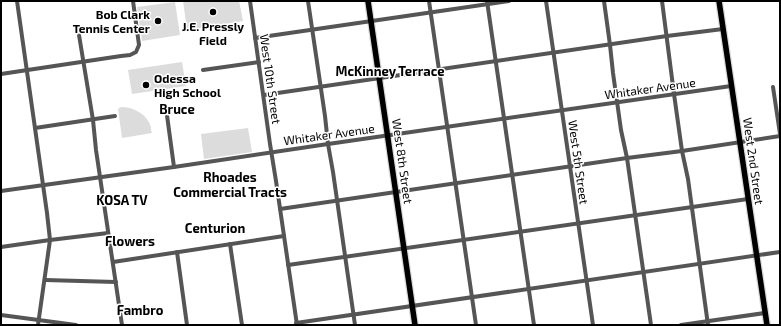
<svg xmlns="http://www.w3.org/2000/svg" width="781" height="326" font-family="'Exo 2',sans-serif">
	<rect width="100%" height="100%" fill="#fff"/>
	<g fill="#dcdcdc">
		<polygon points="183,1 239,1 243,21 187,30"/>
		<polygon points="175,2 180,35 142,41 137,7"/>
		<polygon points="182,62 186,86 132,94 128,70"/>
		<path d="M 121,107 C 134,107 147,114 151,127 C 151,129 151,131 152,133 L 122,138 L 118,109 Z"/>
		<polygon points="248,128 252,152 204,159 201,134"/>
	</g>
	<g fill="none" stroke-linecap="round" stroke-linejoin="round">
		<g stroke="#dbdbdb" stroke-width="8">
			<g id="major">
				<polyline points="368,1 415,325"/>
				<polyline points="719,1 767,325"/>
			</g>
		</g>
		<g stroke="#555" stroke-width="4">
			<polyline points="17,1 47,213 50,240 38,325"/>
			<polyline points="250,1 270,144 276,181 297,325"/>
			<polyline points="308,1 325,116 328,144 333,172 355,325"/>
			<polyline points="429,1 476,325"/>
			<polyline points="487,1 534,325"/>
			<polyline points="546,1 593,325"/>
			<polyline points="604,1 610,45 613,73 621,130 627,158 651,325"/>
			<polyline points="662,1 674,94 682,151 688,179 708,325"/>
			<polyline points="79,35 93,120 96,150 122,325"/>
			<polyline points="255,38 509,1"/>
			<polyline points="203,70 259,62"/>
			<polyline points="1,74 121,56 130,55 136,52 139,45 133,1"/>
			<polyline points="773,87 780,134"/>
			<polyline points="264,95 667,36 723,29"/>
			<polyline points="166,108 174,167"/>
			<polyline points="35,128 115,116"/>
			<polyline points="1,191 174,167 328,144 731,86"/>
			<polyline points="280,209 627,158 682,151 780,136"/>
			<polyline points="230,244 242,325"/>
			<polyline points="1,247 50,240 108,233"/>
			<polyline points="177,252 187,325"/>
			<polyline points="113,262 284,236"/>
			<polyline points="288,265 748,199"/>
			<polyline points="45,280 116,282"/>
			<polyline points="1,315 76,325"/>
			<polyline points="296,323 780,252"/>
			<polyline points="681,325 765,313"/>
		</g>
		<use href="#major" stroke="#000" stroke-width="5.5"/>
	</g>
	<g fill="#000" stroke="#fff" stroke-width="1.5">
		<circle cx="213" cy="12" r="4"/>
		<circle cx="158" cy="21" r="4"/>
		<circle cx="146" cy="85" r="4"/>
	</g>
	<g text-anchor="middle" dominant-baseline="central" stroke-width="3" stroke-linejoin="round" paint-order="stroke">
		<g font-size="12" font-weight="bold" fill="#000" stroke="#fff" text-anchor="end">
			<text x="150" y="14">Bob Clark<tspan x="150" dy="14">Tennis Center</tspan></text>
			<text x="213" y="26" text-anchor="middle">J.E. Pressly<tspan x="213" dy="14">Field</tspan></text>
			<text x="154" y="78" text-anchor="start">Odessa<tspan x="154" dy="14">High School</tspan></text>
		</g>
		<g font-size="12" fill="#000" stroke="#fff">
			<text transform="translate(271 79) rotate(82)">West 10th Street</text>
			<text transform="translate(650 88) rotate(-8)">Whitaker Avenue</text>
			<text transform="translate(329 134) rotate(-8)">Whitaker Avenue</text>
			<text transform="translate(403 161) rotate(82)">West 8th Street</text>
			<text transform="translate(754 161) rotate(82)">West 2nd Street</text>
			<text transform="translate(579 162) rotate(82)">West 5th Street</text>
		</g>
		<g font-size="13" font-weight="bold" fill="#000" stroke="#fff">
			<text x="390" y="71">McKinney Terrace</text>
			<text x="177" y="109">Bruce</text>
			<text x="230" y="177">Rhoades<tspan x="230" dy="15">Commercial Tracts</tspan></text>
			<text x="122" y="200">KOSA TV</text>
			<text x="215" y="228">Centurion</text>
			<text x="130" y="241">Flowers</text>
			<text x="140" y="310">Fambro</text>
		</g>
	</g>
	<rect width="781" height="326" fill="none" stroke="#000000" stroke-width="4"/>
</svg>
